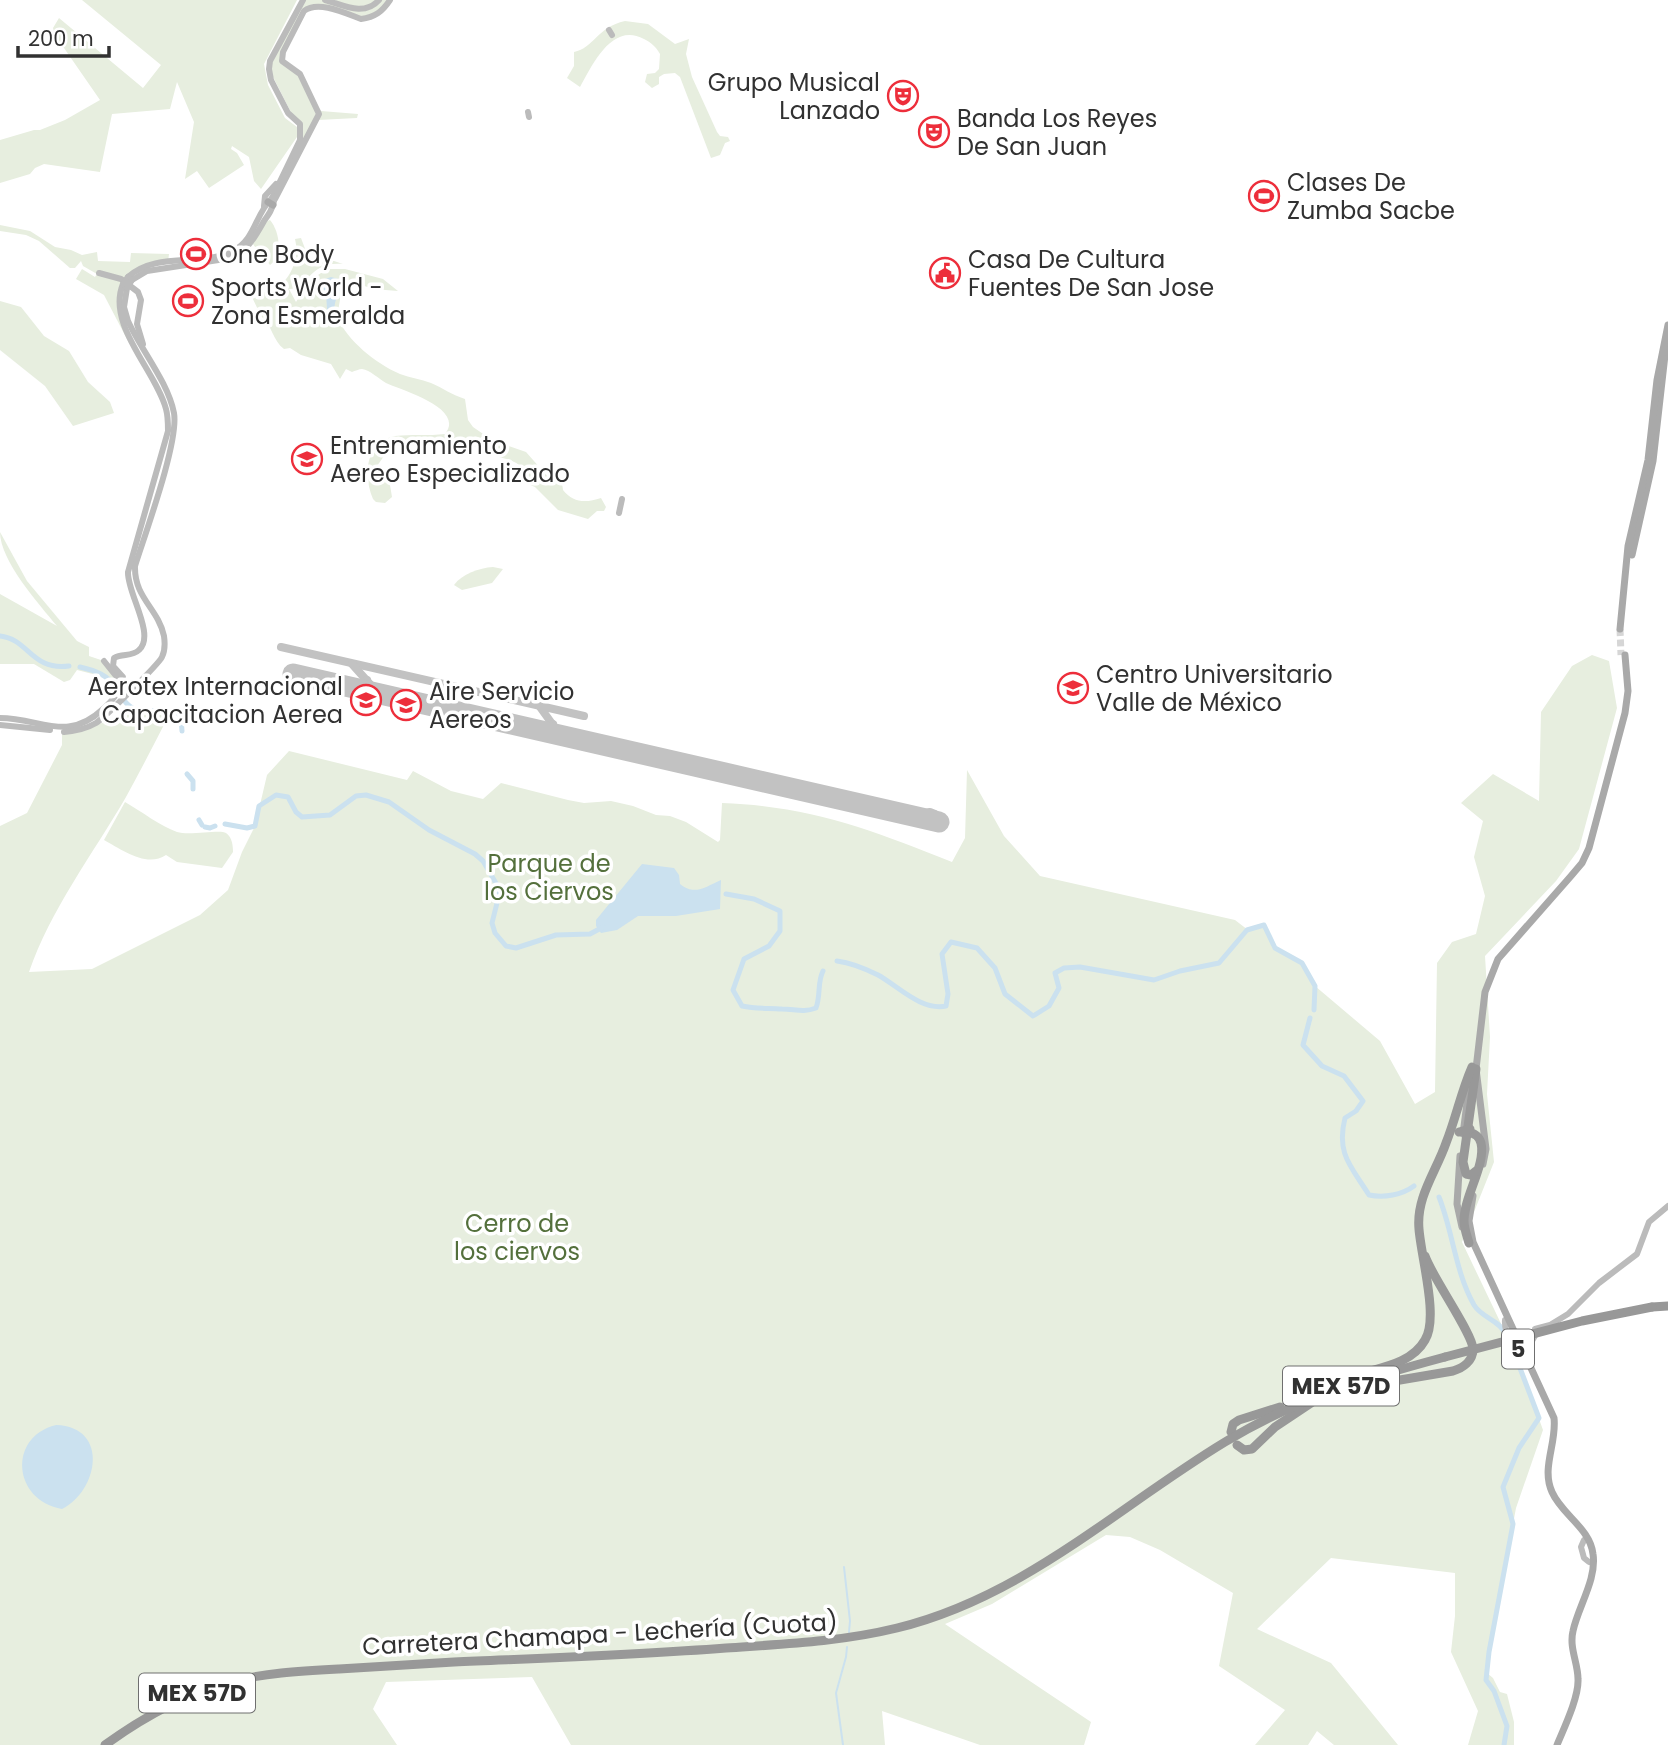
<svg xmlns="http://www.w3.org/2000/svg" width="1668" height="1745" font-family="Poppins,sans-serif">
	<rect width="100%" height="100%" fill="#fff"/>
	<g fill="#e7eedf">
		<polygon points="82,0 297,0 264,64 268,85 285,118 297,127 297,137 261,189 254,181 249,157 232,146 231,149 237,153 244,165 209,188 197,171 185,179 194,122 177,82 170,109 112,114 100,172 44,164 35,168 30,174 0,183 0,140 34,130 40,130 65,120 100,100 55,35 53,28 59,18 143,88 161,65"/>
		<polygon points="303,0 390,0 384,9 367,18 318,5 308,7 282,57 299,73 321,111 358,114 357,118 318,120 280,191 301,132 269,69"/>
		<path d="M 625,21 L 648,24 L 675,44 L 689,39 L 686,54 L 692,77 L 717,132 L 720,136 L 728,137 L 730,141 L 725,143 L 720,155 L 711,158 L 680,77 L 675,73 L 664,74 L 659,77 L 659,84 L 652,88 L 645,82 L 647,74 L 655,73 L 659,69 L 660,54 C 656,47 652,43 644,39 C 612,22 593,64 580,87 L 567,78 L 574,66 L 574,52 C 594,48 597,27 625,21 Z"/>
		<path d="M 270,220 C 280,232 283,256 270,265 L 252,243 L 263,223 Z"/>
		<polygon points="0,225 30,231 55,247 71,250 82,255 97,252 98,261 130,262 131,253 169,254 168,262 143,266 123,284 129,343 104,295 76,279 82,269 95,277 97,274 83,266 81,261 75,268 70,268 39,241 26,235 0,231"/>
		<path d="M 301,238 L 307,254 L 314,261 L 334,261 L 343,264 C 308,261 309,289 289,289 L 296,302 L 309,281 L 327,269 L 345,269 L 383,279 L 398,291 L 373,289 L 359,284 L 341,294 L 337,317 C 348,341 375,363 400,374 C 410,378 421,379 431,383 C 443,388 452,395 465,399 L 468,420 L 473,427 L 492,440 L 526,452 L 549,478 L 562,483 L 563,490 C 573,503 586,503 601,498 L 606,507 L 604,511 L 597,511 L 588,519 L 558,510 L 535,487 L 521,481 L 526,474 C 519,457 496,459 481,451 C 474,447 468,442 461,438 L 444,444 L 398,446 L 389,449 L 377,466 L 378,478 L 390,485 L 392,497 L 385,503 L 376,502 L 373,499 C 363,476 365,442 395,436 C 411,434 429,436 445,434 C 466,408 401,390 386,383 C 379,379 370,370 362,369 C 359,369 355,371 352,372 L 346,369 L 340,379 L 331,364 L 301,355 L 290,348 L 284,349 C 273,341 272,325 261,316 L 251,295 L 268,291 L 271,297 L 279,289 L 286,288 L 283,283 C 294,270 299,256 295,239 Z"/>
		<polygon points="0,301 21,307 44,336 69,351 88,382 110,402 114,413 73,426 45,386 0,350"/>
		<path d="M 0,532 L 27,581 L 77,641 L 89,647 L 89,656 L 104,661 L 120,681 L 77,670 L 70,680 L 64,682 L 34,664 L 0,664 L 0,594 L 57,626 C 39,604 0,561 0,532 Z"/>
		<path d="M 493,567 L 503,569 L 492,583 L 462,590 L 454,585 C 462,574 479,568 493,567 Z"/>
		<path d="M 1592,655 L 1609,661 L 1617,708 L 1579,849 L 1556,881 L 1485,956 L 1490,1037 L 1487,1094 L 1494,1162 L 1462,1242 L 1516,1355 L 1543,1430 L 1516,1508 L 1489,1652 L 1487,1673 L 1493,1678 L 1500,1692 L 1507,1694 L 1514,1722 L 1514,1745 L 1468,1745 L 1478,1711 L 1451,1652 L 1455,1616 L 1455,1573 L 1331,1558 L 1257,1629 L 1331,1663 L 1398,1745 L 1334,1745 L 1317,1731 L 1308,1745 L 1255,1745 L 1285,1710 L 1219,1666 L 1233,1593 L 1160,1550 L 1130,1537 L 1106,1535 L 992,1604 L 945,1624 L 1091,1722 L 1084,1745 L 980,1745 L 882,1711 L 885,1745 L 571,1745 L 532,1677 L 386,1682 L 373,1709 L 397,1745 L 0,1745 L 0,826 L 27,813 L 62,745 L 62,732 L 93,726 L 129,714 L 169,715 C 155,742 141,770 126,797 C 93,854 50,910 29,972 L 92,969 L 200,915 L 228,890 L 242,852 L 255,826 L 267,775 L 289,751 L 407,780 L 413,771 L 451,791 L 483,799 L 501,783 L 568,800 L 584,803 L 611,801 L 633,806 L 656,815 L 670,816 L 686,822 L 718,842 L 720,840 L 722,803 C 810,806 872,830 952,862 L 965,838 L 967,770 L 1004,836 L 1040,876 L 1235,920 L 1248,930 L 1264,925 L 1275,948 L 1302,963 L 1315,986 L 1380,1041 L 1415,1104 L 1435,1092 L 1437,963 L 1452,942 L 1476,934 L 1485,896 L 1474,857 L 1483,821 L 1461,803 L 1493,774 L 1539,801 L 1541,712 L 1572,666 Z"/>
		<path d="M 125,802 C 141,811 160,826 177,832 C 190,836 220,829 226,833 C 232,837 233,845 233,852 L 222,868 L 177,862 L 166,855 C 147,868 122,850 104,840 Z"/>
	</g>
	<g fill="#cbe1ef">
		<path d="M 331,277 L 342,280 L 343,282 C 338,299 330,302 338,322 L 336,324 L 328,324 L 322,317 L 327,309 L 326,293 L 319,281 Z"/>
		<path d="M 642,864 L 674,868 L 679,875 L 680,884 C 695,896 705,887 721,880 L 720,909 L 676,916 L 638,916 L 617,930 L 601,933 L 596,926 L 596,920 Z"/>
		<path d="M 56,1425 C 110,1427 98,1491 62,1509 C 13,1501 7,1437 56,1425 Z"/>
	</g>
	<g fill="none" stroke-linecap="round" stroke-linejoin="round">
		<g stroke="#cbe1ef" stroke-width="2">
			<polyline points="844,1567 850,1621 849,1632"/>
			<polyline points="843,1745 836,1693 846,1657 847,1647"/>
		</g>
		<g stroke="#cbe1ef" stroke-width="5">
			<path d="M 0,636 C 29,639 31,671 69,666"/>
			<path d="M 80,667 C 97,671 107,675 118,689"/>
			<path d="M 123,699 C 138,720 153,707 175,711"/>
			<polyline points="178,713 181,717 182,731"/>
			<polyline points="187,774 193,781 193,789"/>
			<polyline points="199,820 202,825"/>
			<polyline points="225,824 247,828 255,826 259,806 276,795 288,797 296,812 302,817 330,815 356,796 366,795 389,802 429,830 475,854 483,861 497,885 498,899 492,923 495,933 506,946 516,948 556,935 590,934 603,927"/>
			<polyline points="205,827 210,828 215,826"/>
			<path d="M 726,894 L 754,899 L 780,911 L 780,931 L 769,946 L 744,959 L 733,990 L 742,1006 C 756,1009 768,1008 782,1009 C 795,1009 803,1013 816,1008 C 821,994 817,983 823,971"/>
			<path d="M 837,961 C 852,963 864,968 878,975 C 898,986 921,1011 946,1006 L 948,994 L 942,954 L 951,942 L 977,948 L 995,968 L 1005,994 L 1033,1016 L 1049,1006 L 1059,988 L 1055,973 L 1064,968 L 1080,967 L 1154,980 L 1180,971 L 1219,963 L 1247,930 L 1264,925 L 1275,948 L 1302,963 L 1315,986 L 1314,1010"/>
			<path d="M 1310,1018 L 1303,1045 L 1322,1066 L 1344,1076 L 1363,1101 L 1356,1111 L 1345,1118 C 1336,1154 1351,1166 1369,1195 C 1384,1198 1402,1195 1414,1186"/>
			<path d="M 1439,1197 C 1453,1232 1455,1271 1474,1305 C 1482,1318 1499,1320 1505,1333"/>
			<polyline points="1504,1745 1507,1726 1494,1691 1486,1680 1489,1652 1513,1524 1503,1487 1519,1448 1539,1418 1515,1355"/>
		</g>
		<g stroke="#c2c2c2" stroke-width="8">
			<polyline points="281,647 584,716"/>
			<polyline points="352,664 377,692 389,696"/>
			<polyline points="334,683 322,681 319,686 323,689 340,685"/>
			<polyline points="357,688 366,686 367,680"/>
			<polyline points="440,699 440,705 449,710"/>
			<polyline points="423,704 463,690"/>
			<polyline points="540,707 558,732 564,736"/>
			<polyline points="538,730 549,731 553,724"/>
			<polyline points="912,816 930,812 935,814 934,822 926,819"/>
		</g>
		<polyline stroke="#c2c2c2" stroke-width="21" points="293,674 939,822"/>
		<polyline stroke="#d6d6d6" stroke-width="7" stroke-dasharray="7 3.5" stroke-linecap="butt" points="1620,629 1621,655"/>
		<g stroke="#bbb" stroke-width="6">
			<path d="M 325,0 C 343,5 364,17 379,0"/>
			<polyline points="609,30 612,35"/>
			<polyline points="528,112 529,117"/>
			<polyline points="272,198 300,140 300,124 288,113 271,80 269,69 270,61 303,0"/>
			<path d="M 275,199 L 319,114 L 300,74 L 282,61 L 283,52 L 304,11 C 318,0 345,13 361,19 C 375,17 382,12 390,0"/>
			<polyline points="264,206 265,196 276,184"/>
			<polyline points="99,273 121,279 138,292 141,300 137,324 143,344"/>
			<path d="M 128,277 C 156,251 202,267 233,251 C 255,240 255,215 271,199"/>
			<path d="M 132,280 L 147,271 L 225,259 C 246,254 254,239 264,221 C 269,214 272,210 274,201"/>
			<polyline points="619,513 622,499"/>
			<polyline points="104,661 120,681 133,687"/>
			<path d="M 0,718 C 41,718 67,743 103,709 C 113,700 121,691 123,677 L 113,666 L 114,658 C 122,653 132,657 139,650 C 156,635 127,593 128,572 L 168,431 C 168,424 168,416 166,409 C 156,371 106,325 123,284"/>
			<polyline points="0,725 50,730"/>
			<path d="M 64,732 C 75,731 86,729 96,723 C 105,717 158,665 162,657 C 165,651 165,643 164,636 C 158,608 134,598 135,566 C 145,534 179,442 174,413 C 168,382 141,350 128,321 L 124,307 L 127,288"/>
			<path d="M 1505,1320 C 1504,1333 1515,1355 1525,1363"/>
			<polyline points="1535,1329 1550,1325 1568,1314 1599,1283 1637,1254 1649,1222 1668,1206"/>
			<polyline points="1527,1357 1528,1348 1536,1334"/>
			<polyline points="1584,1540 1581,1547 1584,1558 1589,1562"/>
		</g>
		<g stroke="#a9a9a9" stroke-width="7">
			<polyline points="268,202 273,205"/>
			<polyline points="1632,555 1653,461 1666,346"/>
			<polyline points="1620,629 1628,546 1648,460 1657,380 1668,325"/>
			<polyline points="1463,1134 1470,1080"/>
			<polyline points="1460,1156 1457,1204 1462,1227"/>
			<polyline points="1483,1164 1486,1149 1476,1069 1485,992 1498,959 1571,876 1582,863 1589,848 1625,713 1628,691 1625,655"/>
			<path d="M 1473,1196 L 1469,1221 L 1473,1242 L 1554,1418 C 1557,1443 1541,1468 1552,1492 C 1562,1515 1590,1528 1593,1554 C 1597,1579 1578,1607 1573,1631 C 1569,1648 1578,1663 1578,1679 C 1579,1697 1564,1728 1557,1745"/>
		</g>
		<g stroke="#989898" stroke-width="9">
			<path d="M 1469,1132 C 1475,1134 1479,1136 1481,1143 C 1486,1165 1464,1196 1464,1221 C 1464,1228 1467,1236 1469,1243"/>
			<polyline points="1476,1171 1471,1175 1466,1174 1463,1162 1476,1069"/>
			<polyline points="1652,1307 1668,1306"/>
			<path d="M 1345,1379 C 1372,1368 1410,1367 1425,1340 C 1439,1318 1421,1257 1419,1229 C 1416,1197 1436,1172 1446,1143 C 1456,1118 1461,1092 1472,1067"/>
			<path d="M 1347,1389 L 1453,1371 C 1463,1368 1473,1361 1473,1349 C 1473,1334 1432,1277 1425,1256"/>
			<polyline points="1231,1432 1233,1424 1239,1420 1280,1407"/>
			<polyline points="1237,1445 1244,1450 1252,1449 1275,1427 1314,1401"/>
			<path d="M 105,1745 C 142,1718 181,1696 226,1683 C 262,1673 301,1671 339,1669 C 377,1667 416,1664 454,1662 C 545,1658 635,1655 726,1648 C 784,1644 840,1642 897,1628 C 1024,1597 1116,1508 1225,1442 C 1295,1399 1367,1378 1445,1357"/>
		</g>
		<g stroke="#bbb" stroke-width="6">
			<polyline points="123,284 128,277"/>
			<polyline points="127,288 132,280"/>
		</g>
		<g stroke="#989898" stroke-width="9">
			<polyline points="1459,1132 1470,1129"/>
			<polyline points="1445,1357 1582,1321 1652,1307"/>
		</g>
	</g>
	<defs>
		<g id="theatre-ring" transform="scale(1.575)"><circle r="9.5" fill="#fff" stroke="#ed2e3b" stroke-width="1.5"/><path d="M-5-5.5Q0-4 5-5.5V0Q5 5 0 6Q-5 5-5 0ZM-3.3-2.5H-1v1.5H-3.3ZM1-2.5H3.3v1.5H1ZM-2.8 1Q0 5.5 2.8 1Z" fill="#ed2e3b"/></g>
		<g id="stadium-ring" transform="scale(1.575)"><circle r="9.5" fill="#fff" stroke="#ed2e3b" stroke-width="1.5"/><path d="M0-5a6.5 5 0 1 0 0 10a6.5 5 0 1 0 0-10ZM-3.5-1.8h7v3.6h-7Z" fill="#ed2e3b"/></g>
		<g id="civic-ring" transform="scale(1.575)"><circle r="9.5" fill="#fff" stroke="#ed2e3b" stroke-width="1.5"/><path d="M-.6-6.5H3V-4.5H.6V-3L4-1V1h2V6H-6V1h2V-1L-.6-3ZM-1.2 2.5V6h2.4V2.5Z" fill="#ed2e3b"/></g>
		<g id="university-ring" transform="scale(1.575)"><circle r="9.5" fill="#fff" stroke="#ed2e3b" stroke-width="1.5"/><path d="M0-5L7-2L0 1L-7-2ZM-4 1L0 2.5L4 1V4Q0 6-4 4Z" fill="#ed2e3b"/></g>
	</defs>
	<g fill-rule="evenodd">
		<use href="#theatre-ring" x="903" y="96"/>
		<use href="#theatre-ring" x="934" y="132"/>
		<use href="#stadium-ring" x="1264" y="196"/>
		<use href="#stadium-ring" x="196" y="254"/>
		<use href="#civic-ring" x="945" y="273"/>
		<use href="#stadium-ring" x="188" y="301"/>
		<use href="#university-ring" x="307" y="459"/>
		<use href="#university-ring" x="1073" y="688"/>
		<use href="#university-ring" x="366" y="700"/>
		<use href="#university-ring" x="406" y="705"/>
	</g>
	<g text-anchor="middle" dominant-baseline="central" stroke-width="7" stroke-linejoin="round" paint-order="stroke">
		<g fill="#fff" stroke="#6f6f6f" stroke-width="2">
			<rect x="1502" y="1329.5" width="32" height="39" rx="5"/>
			<rect x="1283" y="1366.5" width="116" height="39" rx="5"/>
			<rect x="139" y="1673.5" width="116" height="39" rx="5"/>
		</g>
		<g font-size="23" font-weight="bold" fill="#313131">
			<text x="1518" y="1349">5</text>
			<text x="1341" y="1386">MEX 57D</text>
			<text x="197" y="1693">MEX 57D</text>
		</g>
		<g font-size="24" fill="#313131" stroke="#fff" text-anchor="start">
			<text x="880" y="82" text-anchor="end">Grupo Musical<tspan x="880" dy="28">Lanzado</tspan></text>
			<text x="957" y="118">Banda Los Reyes<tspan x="957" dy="28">De San Juan</tspan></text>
			<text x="1287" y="182">Clases De<tspan x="1287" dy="28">Zumba Sacbe</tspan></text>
			<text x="219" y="254">One Body</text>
			<text x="968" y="259">Casa De Cultura<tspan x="968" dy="28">Fuentes De San Jose</tspan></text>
			<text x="211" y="287">Sports World -<tspan x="211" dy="28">Zona Esmeralda</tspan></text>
			<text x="330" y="445">Entrenamiento<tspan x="330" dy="28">Aereo Especializado</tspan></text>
			<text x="1096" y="674">Centro Universitario<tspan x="1096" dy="28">Valle de México</tspan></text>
			<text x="343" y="686" text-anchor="end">Aerotex Internacional<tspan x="343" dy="28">Capacitacion Aerea</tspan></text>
			<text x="429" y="691">Aire Servicio<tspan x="429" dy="28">Aereos</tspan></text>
		</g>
		<g font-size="24" fill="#54703c" stroke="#fff">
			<text x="549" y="863">Parque de<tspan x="549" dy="28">los Ciervos</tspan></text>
			<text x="517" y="1223">Cerro de<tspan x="517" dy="28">los ciervos</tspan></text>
		</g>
		<g font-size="24" fill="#313131" stroke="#fff">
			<text transform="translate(600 1634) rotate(-3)">Carretera Chamapa - Lechería (Cuota)</text>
		</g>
	</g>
	<path d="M18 46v10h91v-10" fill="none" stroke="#313131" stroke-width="3.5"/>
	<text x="28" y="46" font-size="21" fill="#313131" stroke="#ffffff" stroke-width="5" paint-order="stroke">200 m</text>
</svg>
